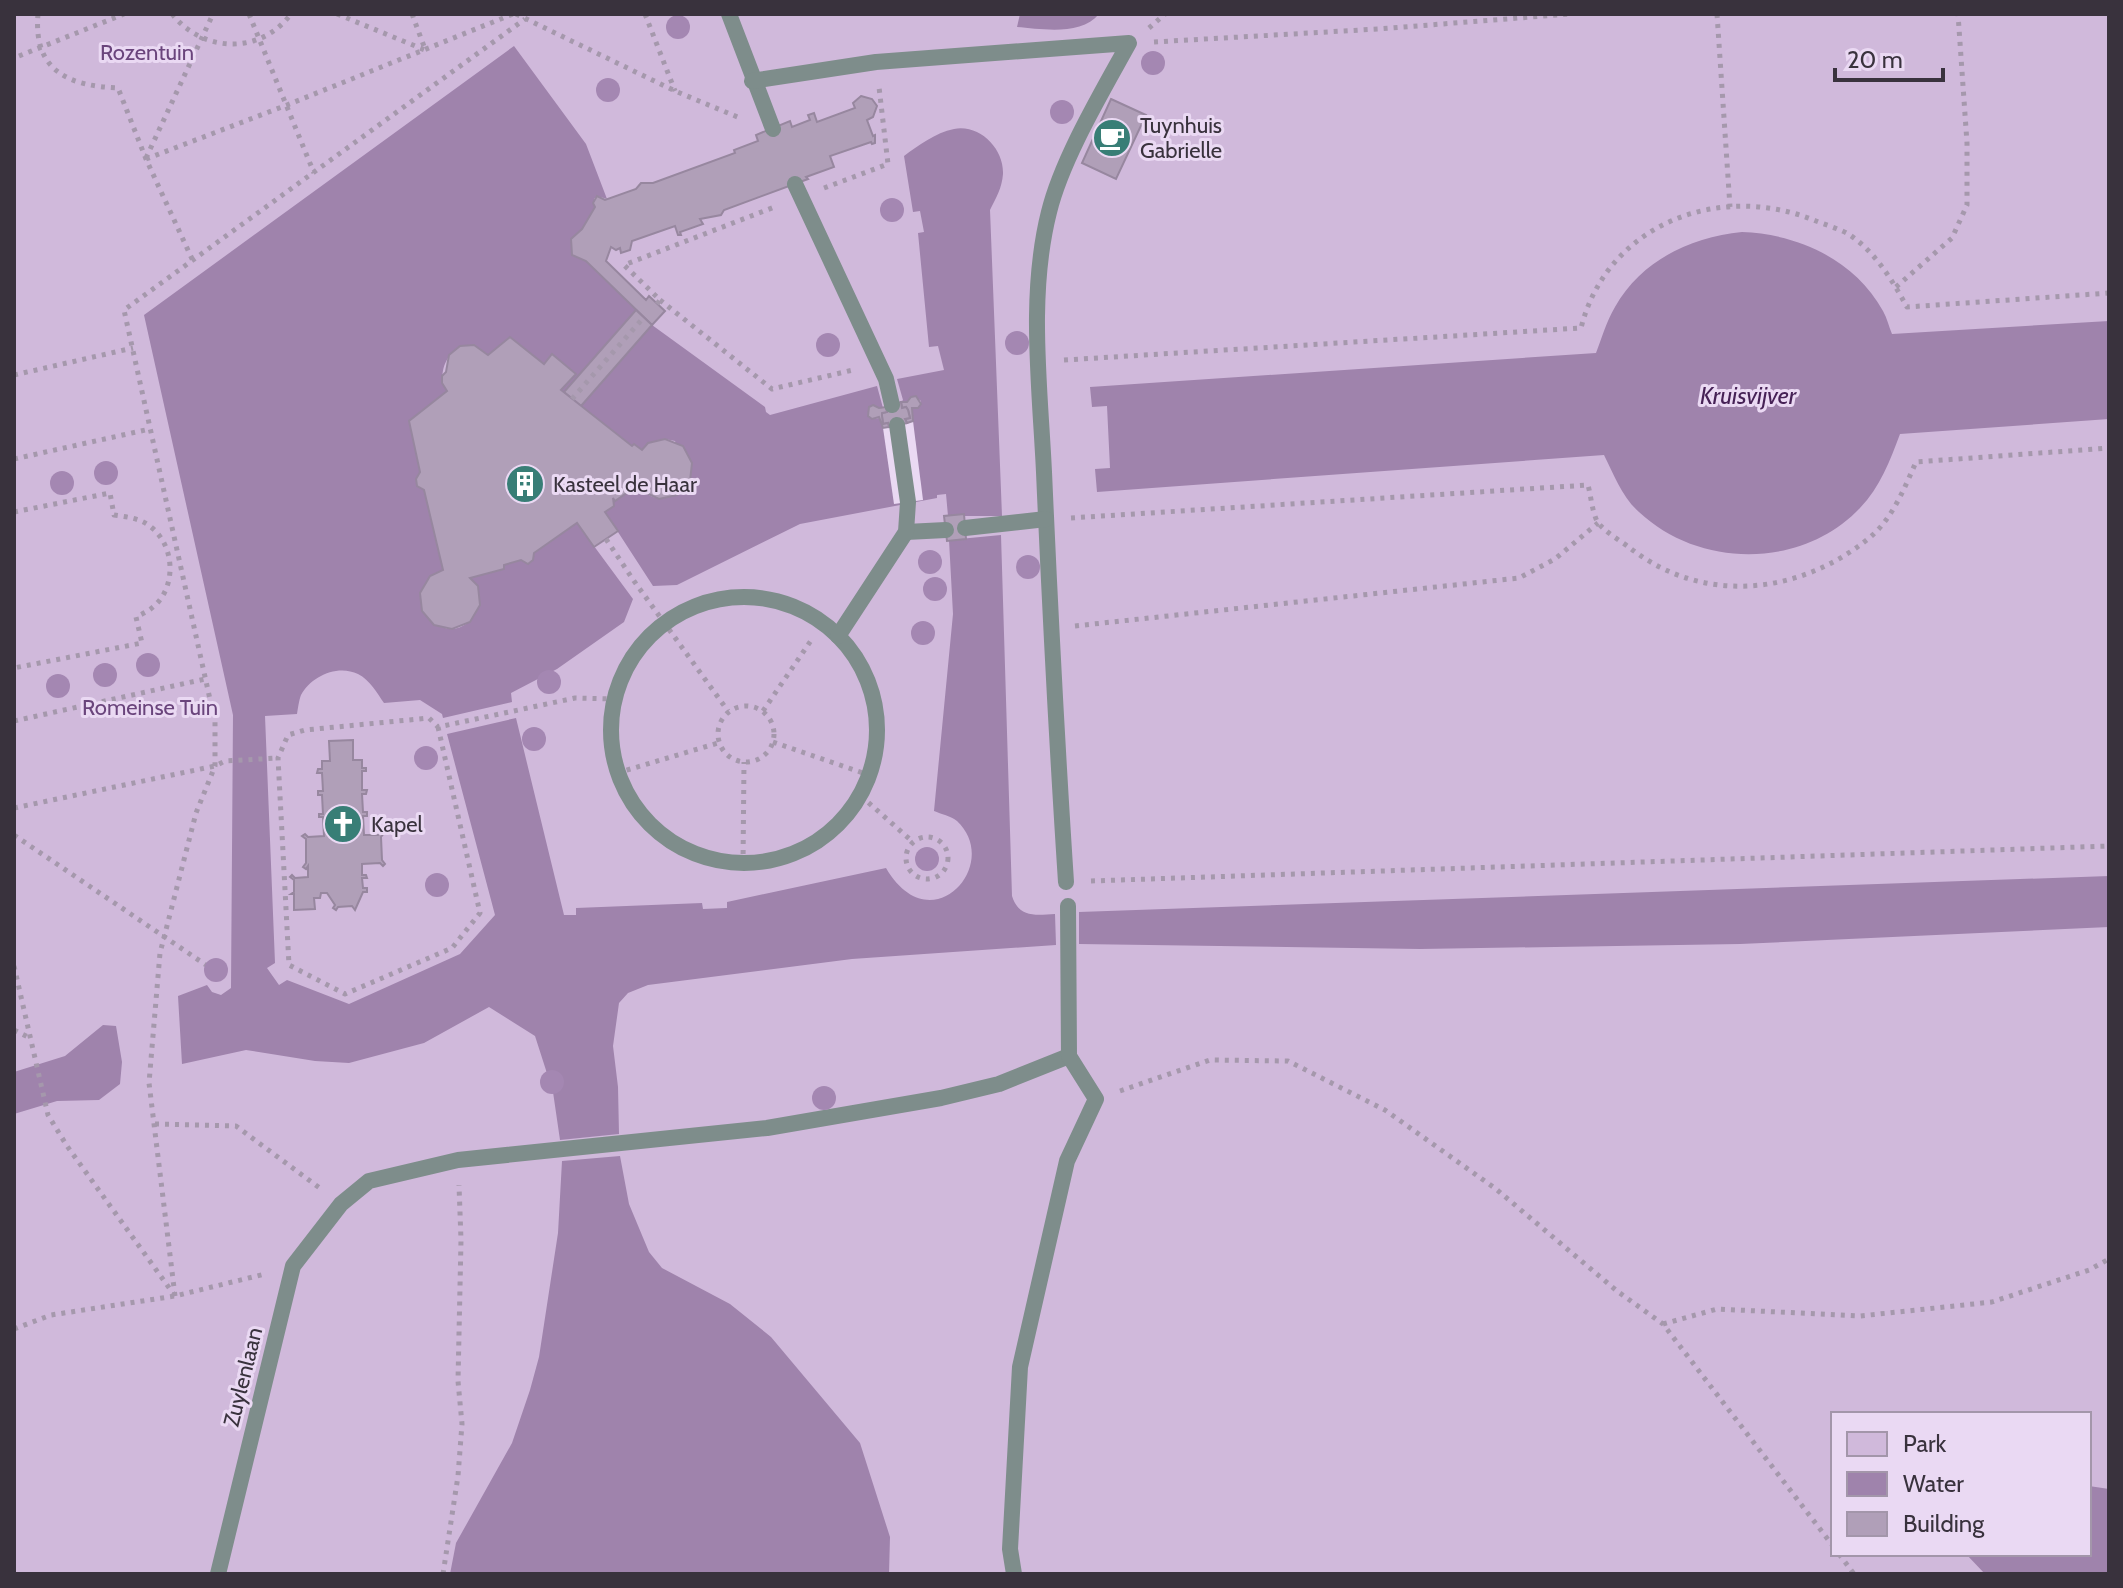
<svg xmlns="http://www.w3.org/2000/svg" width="2123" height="1588" font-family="Cabin,sans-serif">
	<rect width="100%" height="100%" fill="#ead9f3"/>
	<path fill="#d0b9db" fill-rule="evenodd" d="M 14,14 L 2109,14 L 2109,1574 L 14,1574 ZM 1833,1414 L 2089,1414 L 2089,1554 L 1833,1554 Z"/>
	<g fill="#9f83ac">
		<path d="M 1020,14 L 1099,14 C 1081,36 1042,29 1017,27 Z"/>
		<path d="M 514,46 L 586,144 L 607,199 L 597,196 L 594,199 L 595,207 L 582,229 L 571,239 L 572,255 L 586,261 L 652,325 L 765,407 L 766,412 L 770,415 L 877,386 L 883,408 L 871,406 L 868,409 L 868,416 L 872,419 L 880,418 L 883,428 L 912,421 L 912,408 L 918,408 L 921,401 L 914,396 L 907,402 L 901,402 L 903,400 L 897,379 L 944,370 L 938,346 L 929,347 L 918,233 L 924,232 L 920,211 L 913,212 L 904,156 C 919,145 935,133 954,129 C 980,124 1004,149 1003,174 C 1002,188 996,198 990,210 L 1002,516 L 948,516 L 946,494 L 937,495 L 937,498 L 800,524 L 677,585 L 653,586 L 605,512 L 614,506 L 613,498 L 615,500 L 631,491 L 628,487 L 636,482 C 652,507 673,500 690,481 L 675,441 L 665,439 L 648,443 L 642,450 L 634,444 L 632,446 L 561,390 L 575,373 L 552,355 L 544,364 L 510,337 L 488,355 C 457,327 432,371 447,391 L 409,421 L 420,472 L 416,479 L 417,486 L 424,490 L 443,570 L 434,625 C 440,626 448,630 454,629 C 479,624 486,595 470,578 L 504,569 L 504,565 L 521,560 L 528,564 L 533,560 L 534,553 L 577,523 L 633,599 L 624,622 L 557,669 L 511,693 L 512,702 L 443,718 L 442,714 L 420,700 L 384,703 C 377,693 370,680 358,674 C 338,664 311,676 301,695 C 299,700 298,708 297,714 L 265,716 L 275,963 L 267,968 L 279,985 L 287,980 L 349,1004 L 460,954 L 495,915 L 447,734 L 516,718 L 564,915 L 576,915 L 576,908 L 702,903 L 703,909 L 727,908 L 727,902 L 886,868 C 931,945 1003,864 957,821 C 951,816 941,814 934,811 L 953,614 L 949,540 L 1001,535 L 1012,896 C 1019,918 1035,915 1055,914 L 1056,945 L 852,959 L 648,985 L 628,993 L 619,1003 L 613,1046 L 618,1087 L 619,1134 L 560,1140 L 553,1092 L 535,1036 L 489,1007 L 424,1043 L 349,1063 L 315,1061 L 246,1050 L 182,1064 L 178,996 L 207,985 L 212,992 L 221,995 L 231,988 L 233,715 L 144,315 Z"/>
		<path d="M 1742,232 C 1798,234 1855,260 1883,311 C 1887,318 1889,327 1892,334 L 2109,321 L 2109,419 L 1900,434 C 1890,461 1880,487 1860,508 C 1802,569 1700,569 1639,512 C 1622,497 1614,475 1604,455 L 1097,492 L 1095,469 L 1110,468 L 1107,406 L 1092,407 L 1090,387 L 1596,353 C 1602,338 1606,322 1615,307 C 1641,261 1690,237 1742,232 Z"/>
		<polygon points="2109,876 2109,927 1740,944 1420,949 1079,944 1079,912"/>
		<polygon points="103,1025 116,1026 122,1062 120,1084 99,1100 57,1101 14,1114 14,1072 65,1056"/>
		<polygon points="620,1156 629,1204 649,1252 662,1268 730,1304 771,1337 860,1443 890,1537 889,1574 450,1574 456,1543 512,1443 530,1390 539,1357 558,1233 562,1161"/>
		<polygon points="2089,1486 2109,1489 2109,1574 1985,1574 1966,1554 2089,1554"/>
	</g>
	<polygon fill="#ead9f3" points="913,421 923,500 894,504 883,428"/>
	<g fill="#b09fb8" stroke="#97879f" stroke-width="2">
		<polygon points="861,96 872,99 877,106 873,117 867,120 873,136 875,135 875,143 872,144 871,142 830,156 834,167 806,177 808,179 724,210 721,215 700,219 703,224 680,232 681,235 678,235 675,226 632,241 630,250 621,253 620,248 616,250 611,247 606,261 646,300 649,296 665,311 652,325 586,261 572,255 571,239 582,229 595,207 593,203 597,196 605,200 636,189 641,183 653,183 735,153 734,150 758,141 756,135 790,121 792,127 810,120 808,115 814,113 817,122 855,108 853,103"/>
		<polygon points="1111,99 1146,115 1116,179 1082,163"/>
		<polygon points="636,310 652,325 581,406 564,392"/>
		<polygon points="510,337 544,364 552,354 576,374 561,390 632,446 634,444 642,450 648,443 665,439 683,446 692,463 690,481 677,495 659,499 642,491 636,482 628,487 631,490 615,501 613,498 614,506 605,512 618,531 594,547 577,523 534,553 533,560 528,564 521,560 504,565 504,569 470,578 478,586 480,605 470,622 452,629 434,625 422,611 420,593 430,576 443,570 424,490 417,486 416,479 420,472 409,421 447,391 442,383 442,376 446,372 449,355 460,346 474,345 488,355"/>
		<polygon points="916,396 921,404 918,408 912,408 913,421 907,423 905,419 910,418 908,410 906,407 902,408 901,402 907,402 911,397"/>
		<polygon points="901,402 902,408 906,407 908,410 910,418 905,419 907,423 889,427 888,423 883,424 882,416 882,413 887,412 886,407"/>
		<polygon points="873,405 879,408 886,407 887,412 882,413 882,416 883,424 888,423 889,427 883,428 879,417 872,419 868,416 869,407"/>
		<polygon points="964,514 966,539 947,541 944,516"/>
		<polygon points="353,740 353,760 362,760 362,768 366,768 366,771 362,771 362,790 367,790 366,794 362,794 363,812 367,812 367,816 363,816 364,835 378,835 382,831 384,833 381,837 382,860 385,864 383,866 380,863 362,864 362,875 366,875 367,878 362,878 363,888 367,888 367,892 363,892 355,910 352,906 338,907 336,910 333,908 335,905 327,893 321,893 320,898 314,898 315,909 294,910 294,894 291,894 294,892 294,880 290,877 292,875 295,878 308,877 308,866 306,869 303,867 306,863 306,839 302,836 305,834 308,837 324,836 323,817 319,817 319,814 323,814 322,795 318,795 318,791 323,791 322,773 317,773 318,769 322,769 322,761 330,761 329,741"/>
	</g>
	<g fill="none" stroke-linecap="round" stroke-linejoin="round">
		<g stroke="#a598ac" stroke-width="5" stroke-dasharray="4 6" stroke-linecap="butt">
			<path d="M 38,14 C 33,71 69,86 118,88 L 146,159 L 193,261"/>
			<path d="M 172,14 C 203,53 260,55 291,14"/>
			<polyline points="249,14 314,173"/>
			<polyline points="337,14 425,50"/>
			<polyline points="412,14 425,49"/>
			<polyline points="516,14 675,91 740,118"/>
			<polyline points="645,14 675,91"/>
			<polyline points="1717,14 1730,207"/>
			<polyline points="1149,28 1165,14"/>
			<polyline points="1154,42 1378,29 1570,14"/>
			<polyline points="19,56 124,14"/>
			<polyline points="146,158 213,14"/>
			<polyline points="146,159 287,105 513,14"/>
			<polyline points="824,188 888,164 879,87"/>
			<polyline points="1896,287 1952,238 1967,205 1967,143 1958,14"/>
			<polyline points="660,300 772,389 853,370"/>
			<polyline points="657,304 660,300 624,265 777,206"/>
			<path d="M 1064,360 L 1581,328 C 1607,224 1720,181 1816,221 C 1826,225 1840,229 1850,235 C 1876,253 1892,280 1907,307 L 2109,293"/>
			<polyline points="14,375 133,348"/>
			<polyline points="572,399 644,317"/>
			<polyline points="14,459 150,429"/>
			<path d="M 14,512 L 110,493 L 114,515 C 127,517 140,518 151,527 C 175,546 177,587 153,607 C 149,611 142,614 136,617 L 142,643 L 14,668"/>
			<path d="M 1071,518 L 1588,485 C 1591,496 1592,511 1597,521 C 1603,531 1621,541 1630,548 C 1703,605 1798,595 1868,539 C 1892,520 1904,489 1916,462 L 2109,448"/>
			<polyline points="606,539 634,581 728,711"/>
			<polyline points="1075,626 1519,578 1555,559 1598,523"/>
			<circle cx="746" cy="734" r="28"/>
			<polyline points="763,711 812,639"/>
			<polyline points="14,721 205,679"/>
			<polyline points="438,727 480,913 452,948 345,994 289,965 278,758 288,735 305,730 429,718 438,727 575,698 614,699"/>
			<polyline points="773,742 869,775"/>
			<polyline points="617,773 718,743"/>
			<polyline points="861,796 913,842"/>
			<polyline points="14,808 215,766 225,761 278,758"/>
			<polyline points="14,835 206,965"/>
			<circle cx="927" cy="858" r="21"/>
			<polyline points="743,864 744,762"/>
			<polyline points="1091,881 2109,846"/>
			<polyline points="14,966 48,1115 67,1146 175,1296"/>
			<polyline points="14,1030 28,1037"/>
			<polyline points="1120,1091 1210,1060 1288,1061 1385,1110 1496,1189 1617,1291 1663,1324 1833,1546"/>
			<polyline points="155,1124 236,1126 321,1189"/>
			<polyline points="175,1296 149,1083 160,953 196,813 215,766 215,722 124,310 525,19"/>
			<polyline points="1663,1324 1717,1309 1860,1316 1992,1302 2089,1270 2109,1259"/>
			<polyline points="14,1329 51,1315 175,1296 265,1274"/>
			<polyline points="1839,1554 1854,1574"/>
			<polyline points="443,1574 458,1476 462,1424 458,1381 461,1240 459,1185"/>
		</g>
		<g stroke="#7e8d8b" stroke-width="16">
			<polyline points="729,14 773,129"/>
			<path d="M 752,81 L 876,62 L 1129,43 C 1102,92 1062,159 1049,212 C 1028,295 1040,387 1044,472 C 1050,609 1057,745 1066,882"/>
			<polyline points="795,184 886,379 892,405"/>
			<polyline points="965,528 1046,519"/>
			<polyline points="906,532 946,530"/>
			<circle cx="744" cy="730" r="133"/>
			<polyline points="838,636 906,532 908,502 897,425"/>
			<polyline points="218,1574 293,1266 341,1204 369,1181 458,1160 767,1128 941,1098 999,1084 1069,1056"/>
			<polyline points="1014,1574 1010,1549 1020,1367 1067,1161 1096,1099 1069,1056 1068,906"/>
		</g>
	</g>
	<g fill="#a487b2">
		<circle cx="678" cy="27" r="12"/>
		<circle cx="1153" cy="63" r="12"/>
		<circle cx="608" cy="90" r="12"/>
		<circle cx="1062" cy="112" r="12"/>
		<circle cx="892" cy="210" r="12"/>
		<circle cx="1017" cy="343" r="12"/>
		<circle cx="828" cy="345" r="12"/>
		<circle cx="106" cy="473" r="12"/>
		<circle cx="62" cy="483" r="12"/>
		<circle cx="930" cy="562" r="12"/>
		<circle cx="1028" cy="567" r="12"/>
		<circle cx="935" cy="589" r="12"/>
		<circle cx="923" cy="633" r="12"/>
		<circle cx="148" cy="665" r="12"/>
		<circle cx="105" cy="675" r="12"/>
		<circle cx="549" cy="682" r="12"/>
		<circle cx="58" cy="686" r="12"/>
		<circle cx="534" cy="739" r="12"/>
		<circle cx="426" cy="758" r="12"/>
		<circle cx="927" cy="859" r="12"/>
		<circle cx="437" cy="885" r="12"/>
		<circle cx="216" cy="970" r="12"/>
		<circle cx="552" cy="1082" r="12"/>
		<circle cx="824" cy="1098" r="12"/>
	</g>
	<defs>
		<g id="cafe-disc" transform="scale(2)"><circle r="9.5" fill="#387e76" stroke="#ead9f3"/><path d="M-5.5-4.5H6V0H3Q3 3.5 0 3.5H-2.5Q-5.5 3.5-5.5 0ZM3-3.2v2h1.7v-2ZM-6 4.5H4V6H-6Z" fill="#fff"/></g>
		<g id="building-disc" transform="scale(2)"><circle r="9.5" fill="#387e76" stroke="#ead9f3"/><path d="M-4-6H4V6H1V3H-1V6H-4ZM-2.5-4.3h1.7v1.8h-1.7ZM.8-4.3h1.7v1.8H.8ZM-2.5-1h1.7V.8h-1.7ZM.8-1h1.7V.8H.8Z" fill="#fff"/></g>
		<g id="church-disc" transform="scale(2)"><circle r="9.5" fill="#387e76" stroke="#ead9f3"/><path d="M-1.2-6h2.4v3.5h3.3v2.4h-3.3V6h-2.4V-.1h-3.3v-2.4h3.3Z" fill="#fff"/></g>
	</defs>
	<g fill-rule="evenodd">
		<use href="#cafe-disc" x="1112" y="138"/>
		<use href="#building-disc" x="525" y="484"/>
		<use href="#church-disc" x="343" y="824"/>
	</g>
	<g text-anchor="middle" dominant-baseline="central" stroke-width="6" stroke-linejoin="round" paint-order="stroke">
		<g font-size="22" fill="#6a447c" stroke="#ead9f3">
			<text x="147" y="52">Rozentuin</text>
			<text x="150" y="707">Romeinse Tuin</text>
		</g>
		<g font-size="22" fill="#39323d" stroke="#ead9f3" text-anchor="start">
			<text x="1140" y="125">Tuynhuis<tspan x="1140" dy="25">Gabrielle</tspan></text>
			<text x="553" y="484">Kasteel de Haar</text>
			<text x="371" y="824">Kapel</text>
		</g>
		<g font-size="22" fill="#39323d" stroke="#ead9f3">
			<text transform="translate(243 1377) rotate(-76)">Zuylenlaan</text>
		</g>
		<g font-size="24" font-style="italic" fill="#462156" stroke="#ead9f3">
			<text x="1748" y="395">Kruisvijver</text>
		</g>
	</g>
	<rect width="2123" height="1588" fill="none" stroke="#39323d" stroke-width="32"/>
	<rect x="1831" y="1412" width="260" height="144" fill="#ead9f3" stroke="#a396aa" stroke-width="2"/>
	<rect x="1847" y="1432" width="40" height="24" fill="#d0b9db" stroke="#a396aa" stroke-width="2"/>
	<text x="1903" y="1452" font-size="24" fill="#39323d">Park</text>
	<rect x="1847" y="1472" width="40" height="24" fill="#9f83ac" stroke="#a396aa" stroke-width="2"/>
	<text x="1903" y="1492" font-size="24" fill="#39323d">Water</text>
	<rect x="1847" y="1512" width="40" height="24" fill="#b09fb8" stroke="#a396aa" stroke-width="2"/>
	<text x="1903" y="1532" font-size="24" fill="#39323d">Building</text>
	<path d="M1835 68v12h108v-12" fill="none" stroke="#39323d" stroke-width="4"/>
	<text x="1847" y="68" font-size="24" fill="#39323d" stroke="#ead9f3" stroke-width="6" paint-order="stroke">20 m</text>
</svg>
